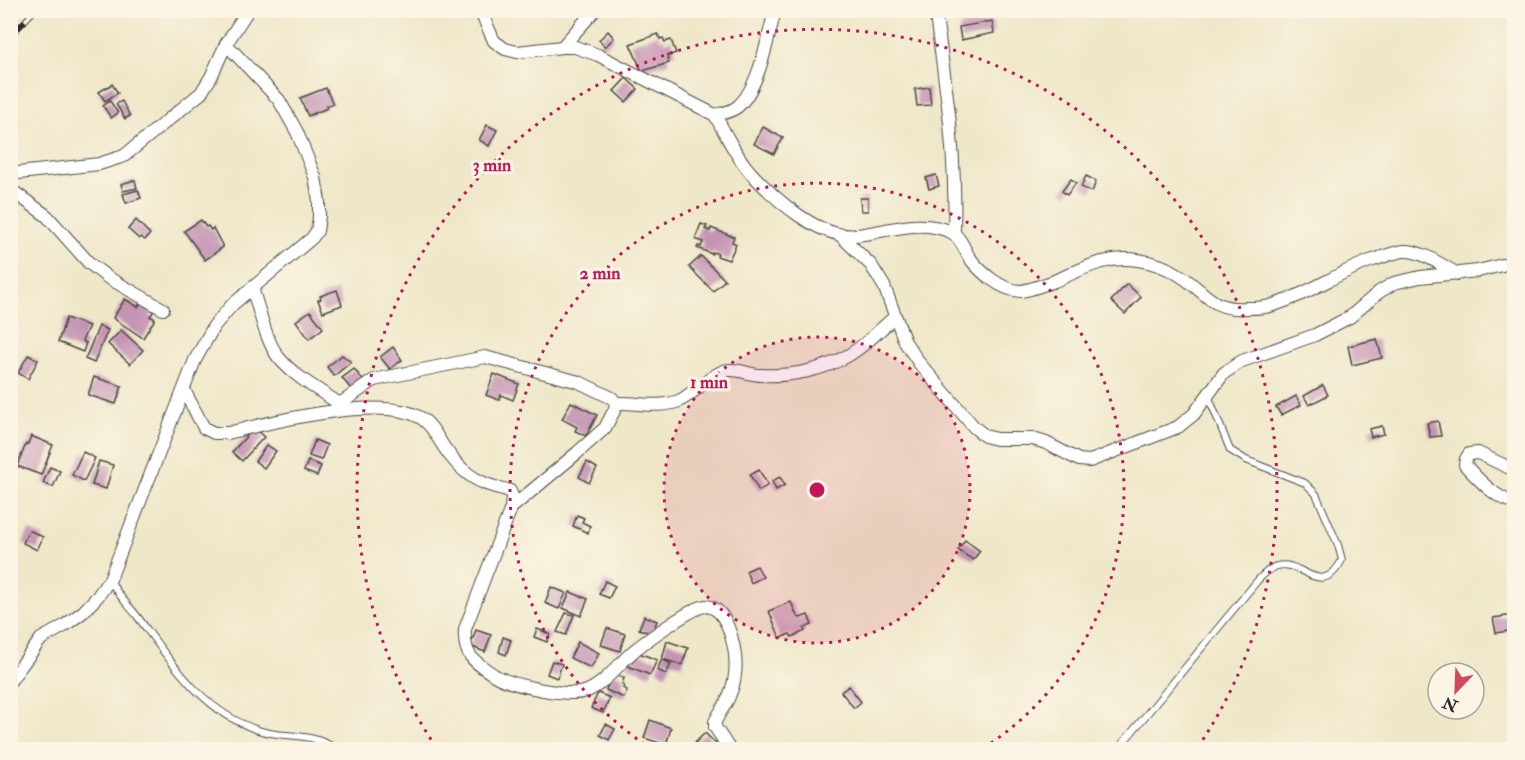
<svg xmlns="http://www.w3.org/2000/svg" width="1525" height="760" font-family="'IM FELL Double Pica',serif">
	<rect width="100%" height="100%" fill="#fcf5e5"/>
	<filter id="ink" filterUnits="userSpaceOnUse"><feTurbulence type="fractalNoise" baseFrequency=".0167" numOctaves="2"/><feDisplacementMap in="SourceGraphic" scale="12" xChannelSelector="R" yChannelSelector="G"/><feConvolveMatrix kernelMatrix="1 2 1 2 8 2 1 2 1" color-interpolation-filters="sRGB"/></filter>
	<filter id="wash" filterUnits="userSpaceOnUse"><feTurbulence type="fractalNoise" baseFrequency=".008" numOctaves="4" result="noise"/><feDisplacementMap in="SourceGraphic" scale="24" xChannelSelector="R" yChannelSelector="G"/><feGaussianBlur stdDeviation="1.35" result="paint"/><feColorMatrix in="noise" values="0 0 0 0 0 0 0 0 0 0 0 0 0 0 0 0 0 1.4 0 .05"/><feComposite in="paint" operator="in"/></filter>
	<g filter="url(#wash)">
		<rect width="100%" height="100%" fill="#eee7c8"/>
		<g id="blocks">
			<g fill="#c594b4">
				<polygon points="961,10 991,10 992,15 962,18"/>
				<polygon points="992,21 994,33 961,40 959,27"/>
				<polygon points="608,31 614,38 605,47 599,40"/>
				<polygon points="658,34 660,39 663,38 665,42 671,40 676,53 667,56 669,63 642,71 630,44"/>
				<polygon points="626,78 638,89 626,102 614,91"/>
				<polygon points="112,84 118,93 105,101 99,92"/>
				<polygon points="929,87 931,105 917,106 915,89"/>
				<polygon points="326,88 333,104 326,106 327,108 308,116 300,98"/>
				<polygon points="110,101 118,113 111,118 103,106"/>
				<polygon points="122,101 130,116 125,119 116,104"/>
				<polygon points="487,125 497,130 489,146 479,140"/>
				<polygon points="763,127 783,138 774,154 754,144"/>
				<polygon points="936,175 939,186 929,189 926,178"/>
				<polygon points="1086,176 1096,181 1092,192 1081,187"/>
				<polygon points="1071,179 1076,183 1067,195 1062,191"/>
				<polygon points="135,180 137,188 123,191 121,184"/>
				<polygon points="138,190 141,198 126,203 123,194"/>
				<polygon points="860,198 868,198 868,211 861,211"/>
				<polygon points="136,220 150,234 145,240 141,237 139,239 128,229"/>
				<polygon points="201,220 206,227 208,226 211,230 213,228 223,247 205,260 184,231"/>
				<polygon points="701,224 707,226 705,229 710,231 711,228 734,237 732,242 736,244 729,260 717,256 718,254 713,252 712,254 697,248 698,246 701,247 703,242 695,239"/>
				<polygon points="701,256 725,280 713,291 689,267"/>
				<polygon points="1127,284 1141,297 1125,314 1111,301"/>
				<polygon points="337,290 342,305 323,312 318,300 321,299 320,296"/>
				<polygon points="125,299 138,307 141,302 154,311 150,316 155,319 143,338 113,318"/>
				<polygon points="310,311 323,328 309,339 296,321"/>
				<polygon points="66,318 89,326 82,341 86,343 83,352 58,342"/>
				<polygon points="99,326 108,330 94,363 85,359"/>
				<polygon points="121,330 143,350 130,364 108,344"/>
				<polygon points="1377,339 1382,358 1352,365 1348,346"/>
				<polygon points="393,347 402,360 390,369 380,357"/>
				<polygon points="28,355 38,360 28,379 18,373"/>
				<polygon points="342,355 351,362 334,376 327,367"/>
				<polygon points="354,369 363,380 351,389 342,378"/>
				<polygon points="494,374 519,384 513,400 501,395 499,400 486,395"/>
				<polygon points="94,377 122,386 116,404 88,395"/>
				<polygon points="1323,385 1328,395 1309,405 1304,396"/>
				<polygon points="1296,396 1301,405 1281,415 1276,407"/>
				<polygon points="571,402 597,415 586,436 575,431 577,427 562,419"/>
				<polygon points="1438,421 1441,436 1430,437 1427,423"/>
				<polygon points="1382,426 1384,434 1371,437 1369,429"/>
				<polygon points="254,428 264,437 242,461 232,452"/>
				<polygon points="31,436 53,445 41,475 17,466 26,444 28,444"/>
				<polygon points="315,440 327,445 321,460 309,456"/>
				<polygon points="267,445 276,451 264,468 255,461"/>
				<polygon points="83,452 95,458 84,481 72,475"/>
				<polygon points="99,461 113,465 106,489 92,485"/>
				<polygon points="308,461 321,466 317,476 304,471"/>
				<polygon points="587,462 597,468 589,483 579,477"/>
				<polygon points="50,467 60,471 53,487 43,483"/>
				<polygon points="759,470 768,485 759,491 750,475"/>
				<polygon points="780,477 785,485 776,490 772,481"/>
				<polygon points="577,515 584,518 582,522 590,526 588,533 573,526"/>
				<polygon points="29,530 43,537 37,550 23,543"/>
				<polygon points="965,540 980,551 973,560 958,550"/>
				<polygon points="757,566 763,577 751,583 746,571"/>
				<polygon points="605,581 615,586 609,598 599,594"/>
				<polygon points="551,587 566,593 559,609 545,603"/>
				<polygon points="570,592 588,599 581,616 563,608"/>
				<polygon points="791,602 797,616 800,618 808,615 812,625 804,628 805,631 792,637 790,634 780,638 769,611"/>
				<polygon points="566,613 574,615 566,635 557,632"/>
				<polygon points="1514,615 1514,630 1496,633 1493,618"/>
				<polygon points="644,616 657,621 652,634 639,629"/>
				<polygon points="607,628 625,634 620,651 601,645"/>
				<polygon points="537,629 550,634 547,642 534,637"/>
				<polygon points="476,630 491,635 485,652 470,646"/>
				<polygon points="503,637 511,640 506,655 499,652"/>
				<polygon points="667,641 688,648 682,665 662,659"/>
				<polygon points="578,642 599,653 591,668 570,658"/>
				<polygon points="634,651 657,660 650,675 628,666"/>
				<polygon points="662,659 671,664 666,674 657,670"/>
				<polygon points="552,661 562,664 557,678 547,674"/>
				<polygon points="613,673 624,678 622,684 624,685 623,688 627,690 624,698 606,690"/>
				<polygon points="849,686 861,702 854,708 841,692"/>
				<polygon points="598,693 610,698 603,713 591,708"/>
				<polygon points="650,720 671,728 666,745 644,738"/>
				<polygon points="606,724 615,729 609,740 600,735"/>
				<polygon points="705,733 716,744 710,750 701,750 695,743"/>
			</g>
		</g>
	</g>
	<g filter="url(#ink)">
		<use href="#blocks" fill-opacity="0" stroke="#484743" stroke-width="1.5"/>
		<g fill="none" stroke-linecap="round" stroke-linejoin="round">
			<g stroke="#484743" stroke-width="8">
				<g id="service">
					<path d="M 110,579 C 116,594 127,603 137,616 C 170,660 202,712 258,730 C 284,739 313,731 337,750"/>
					<path d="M 1117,750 L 1258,580 C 1263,575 1269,568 1277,566 C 1302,559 1321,600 1342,560 L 1338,545 L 1316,494 L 1305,483 L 1246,460 L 1230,450 L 1208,395"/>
				</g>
			</g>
			<g stroke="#484743" stroke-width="14">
				<g id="minor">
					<path d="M 480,10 L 494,41 L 505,49 L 517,52 L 562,47 L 575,47 L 598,55 L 715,115 C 723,113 731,112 737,107 C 759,89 768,37 775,10"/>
					<path d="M 935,10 C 946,85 957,158 954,233"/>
					<polyline points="562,47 595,10"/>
					<path d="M 715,115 C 726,135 736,156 751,173 C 775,199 820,240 857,235 C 889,231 921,218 951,232 C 960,236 964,249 969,257 C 980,272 1002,291 1021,291 C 1031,290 1042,285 1052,282 C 1081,270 1105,255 1138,260 C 1152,262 1169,268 1181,276 C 1207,293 1212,311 1247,308 C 1254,308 1263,308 1270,306 C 1306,296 1338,272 1373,260 C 1383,257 1394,252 1404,251 C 1422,250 1442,266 1458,274"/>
					<polyline points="10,174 99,164 124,156 201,93 211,77 226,44 248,10"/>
					<polyline points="10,189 47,216 89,263 107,277 163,309"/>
					<polyline points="840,235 871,265 884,286 905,342 920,364 974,427 985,436 996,439 1033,439 1046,443 1079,460 1090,461 1178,427 1194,414 1224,373 1242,361 1315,335 1350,317 1379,292 1394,283 1420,277 1478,271 1514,262"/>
					<path d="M 252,288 C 259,308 266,342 279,358 C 295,377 320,391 340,404"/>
					<path d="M 184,390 L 204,428 L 214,433 L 228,433 C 270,422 391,392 425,421 C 434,428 439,441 446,450 C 455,463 469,477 484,483 C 492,487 501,488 510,491 L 512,496 L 511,508 L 465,629 C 463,655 473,661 494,675 C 510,685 569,698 587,691 C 606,683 620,662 636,649 C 646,641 694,606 706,606 C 717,607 724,617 728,627 C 736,648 739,672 730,694 C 727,704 719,712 715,722 L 715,727 L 730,750"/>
					<path d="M 616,403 C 638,402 657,409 679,401 C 694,394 714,371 729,370 C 740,369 750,375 761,375 C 790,377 824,370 849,355 C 866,345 880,329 895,317"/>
					<polyline points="334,411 340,404 374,380 485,357 579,382 612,398 616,403 615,409 605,428 577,453 511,508"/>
					<path d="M 1514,470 L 1478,453 L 1469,454 L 1466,459 L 1465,465 C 1478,479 1496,499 1514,502"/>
					<polyline points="10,681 41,639 64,626 83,612 98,596 110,579 195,360 214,326 232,305 312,238 317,231 319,217 319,201 315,177 297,132 279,100 226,44"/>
				</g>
			</g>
			<use href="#service" stroke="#fff" stroke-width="6"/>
			<use href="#minor" stroke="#fff" stroke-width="12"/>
			<g stroke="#2b2b2b" stroke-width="6">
				<polyline id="rail" points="10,37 35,10"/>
			</g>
			<use href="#rail" stroke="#fcf5e5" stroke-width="4" stroke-dasharray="11" stroke-linecap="butt"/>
		</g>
	</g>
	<circle cx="817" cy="490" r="153" fill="#c2185b" fill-opacity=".12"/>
	<g fill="none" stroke="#c2185b" stroke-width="3" stroke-dasharray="3 6">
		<circle cx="817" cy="490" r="153"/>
		<path d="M652 749A307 307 0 1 1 982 749"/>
		<path d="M436 747A460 460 0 1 1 1198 747"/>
	</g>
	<circle cx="817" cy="490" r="9" fill="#c2185b" stroke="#fcf5e5" stroke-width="3"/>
	<g font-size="18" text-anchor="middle" font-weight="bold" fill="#c2185b" stroke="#fcf5e5" stroke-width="6" stroke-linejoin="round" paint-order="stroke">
		<text x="492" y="171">3 min</text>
		<text x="600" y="279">2 min</text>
		<text x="709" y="388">1 min</text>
	</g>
	<rect width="1525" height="760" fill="none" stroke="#fcf5e5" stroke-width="36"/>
	<g transform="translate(1456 691) rotate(203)"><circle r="28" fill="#fcf5e5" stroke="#a8a49b" stroke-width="1.5"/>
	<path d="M0-4.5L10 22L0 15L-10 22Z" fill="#d1495b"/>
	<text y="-9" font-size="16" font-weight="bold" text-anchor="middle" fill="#2b2b2b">N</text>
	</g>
</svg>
